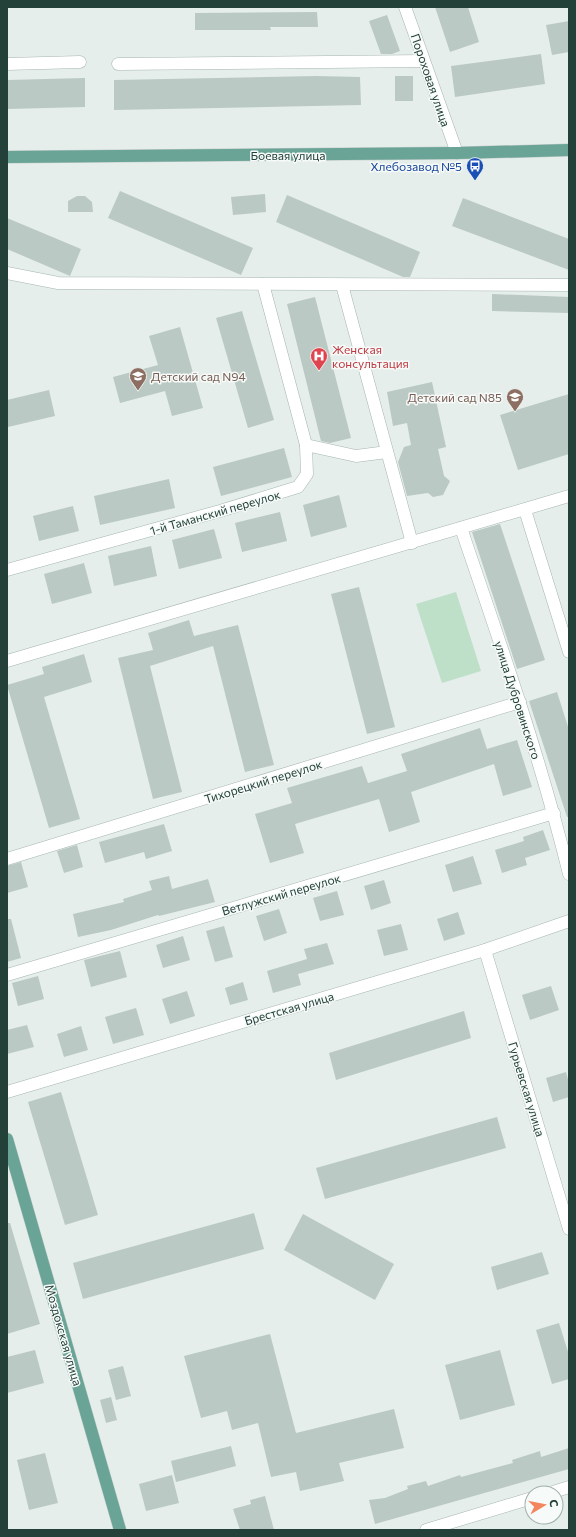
<svg xmlns="http://www.w3.org/2000/svg" width="576" height="1537" font-family="Commissioner,sans-serif">
	<rect width="100%" height="100%" fill="#e5eeea"/>
	<polygon fill="#bedfc8" points="456,592 481,671 442,683 416,604"/>
	<g fill="#bac9c3">
		<polygon points="435,7 468,7 479,42 450,52"/>
		<polygon points="317,12 318,27 270,27 271,30 195,30 195,13"/>
		<polygon points="387,15 400,51 392,54 381,54 369,21"/>
		<polygon points="569,21 569,52 552,55 546,25"/>
		<polygon points="541,54 545,84 455,97 451,66"/>
		<polygon points="316,76 360,77 361,105 114,110 114,80"/>
		<rect x="395" y="76" width="18" height="25"/>
		<polygon points="85,78 85,107 7,109 7,80"/>
		<polygon points="120,191 253,248 241,275 108,218"/>
		<polygon points="265,194 266,212 233,215 231,197"/>
		<polygon points="287,195 420,252 410,277 403,277 276,222"/>
		<polygon points="77,196 85,196 92,202 93,212 68,212 68,201"/>
		<polygon points="463,198 569,239 569,270 452,226"/>
		<polygon points="7,218 81,249 70,276 7,249"/>
		<polygon points="492,294 569,297 569,313 492,311"/>
		<polygon points="315,297 351,438 330,443 321,441 287,304"/>
		<polygon points="242,311 274,420 248,428 216,318"/>
		<polygon points="180,327 203,408 172,416 165,391 120,403 113,377 158,365 149,336"/>
		<polygon points="432,382 446,447 438,449 444,476 450,481 443,495 433,497 428,493 407,496 398,462 404,447 411,445 407,423 393,426 387,392"/>
		<polygon points="49,390 55,416 8,427 7,400"/>
		<polygon points="569,394 569,454 518,470 500,415"/>
		<polygon points="284,448 292,477 221,496 213,467"/>
		<polygon points="169,479 175,508 100,525 94,496"/>
		<polygon points="339,495 347,527 311,537 303,505"/>
		<polygon points="73,506 79,531 39,541 33,516"/>
		<polygon points="280,512 287,541 242,552 235,523"/>
		<polygon points="500,524 545,660 517,669 472,532"/>
		<polygon points="214,529 222,558 179,569 172,540"/>
		<polygon points="151,546 157,576 114,586 108,556"/>
		<polygon points="84,563 92,593 52,604 44,574"/>
		<polygon points="359,587 395,727 367,734 331,594"/>
		<polygon points="189,620 194,636 238,625 274,765 245,772 213,646 150,666 182,792 153,799 118,658 153,650 148,633"/>
		<polygon points="84,654 92,682 44,697 80,819 49,828 7,685 44,674 42,667"/>
		<polygon points="557,692 569,730 569,817 567,817 529,701"/>
		<polygon points="480,728 487,749 517,740 532,787 503,796 494,764 411,792 420,822 389,832 379,799 295,824 304,853 270,863 255,814 292,803 287,788 362,766 368,783 407,771 401,754"/>
		<polygon points="164,824 172,851 146,859 144,852 105,863 99,842"/>
		<polygon points="543,830 550,850 525,858 527,865 502,873 495,850 524,841 523,837"/>
		<polygon points="77,845 83,867 64,873 57,851"/>
		<polygon points="473,856 482,884 453,892 445,865"/>
		<polygon points="21,862 28,887 7,893 7,866"/>
		<polygon points="169,876 172,889 208,879 215,902 159,916 158,915 111,930 78,937 73,914 124,902 123,899 152,890 149,881"/>
		<polygon points="384,880 391,903 371,910 364,886"/>
		<polygon points="337,891 344,915 320,921 313,898"/>
		<polygon points="279,909 287,933 264,941 256,916"/>
		<polygon points="458,912 465,934 444,941 437,919"/>
		<polygon points="7,919 11,919 21,958 7,962"/>
		<polygon points="401,924 408,950 384,956 377,930"/>
		<polygon points="224,926 233,957 215,962 206,931"/>
		<polygon points="183,936 190,960 163,968 156,945"/>
		<polygon points="327,943 334,964 298,974 301,985 273,993 267,971 307,959 304,949"/>
		<polygon points="120,951 127,977 91,987 84,960"/>
		<polygon points="38,976 44,999 18,1006 12,983"/>
		<polygon points="243,982 248,1000 230,1005 225,988"/>
		<polygon points="551,986 559,1010 530,1020 522,995"/>
		<polygon points="187,991 195,1016 170,1024 162,999"/>
		<polygon points="136,1008 144,1035 113,1044 105,1017"/>
		<polygon points="464,1011 471,1038 336,1080 329,1053"/>
		<polygon points="27,1025 34,1047 7,1054 7,1030"/>
		<polygon points="81,1026 88,1050 64,1057 57,1034"/>
		<polygon points="566,1072 569,1083 569,1097 553,1102 546,1078"/>
		<polygon points="61,1092 98,1215 65,1225 28,1102"/>
		<polygon points="497,1117 506,1148 325,1199 316,1168"/>
		<polygon points="254,1213 264,1249 83,1299 73,1263"/>
		<polygon points="303,1214 394,1264 375,1300 284,1250"/>
		<polygon points="7,1223 10,1223 40,1324 7,1334"/>
		<polygon points="542,1252 549,1274 497,1290 491,1267"/>
		<polygon points="559,1323 569,1355 569,1379 552,1384 536,1330"/>
		<polygon points="270,1334 296,1433 394,1409 404,1448 339,1463 344,1481 300,1491 296,1472 271,1477 258,1423 232,1430 227,1411 201,1418 184,1356"/>
		<polygon points="35,1350 44,1383 7,1393 7,1357"/>
		<polygon points="500,1350 515,1405 460,1420 445,1365"/>
		<polygon points="123,1366 131,1396 116,1400 108,1370"/>
		<polygon points="111,1397 117,1420 106,1423 100,1400"/>
		<polygon points="231,1446 236,1466 176,1482 171,1461"/>
		<polygon points="569,1448 569,1469 375,1524 369,1500 385,1498 408,1489 407,1486 426,1481 428,1486 460,1475 461,1477 513,1463 512,1460 540,1451 541,1457"/>
		<polygon points="45,1453 58,1503 29,1510 17,1460"/>
		<polygon points="172,1475 179,1503 146,1511 139,1484"/>
		<polygon points="265,1496 274,1530 240,1530 233,1509 251,1504 250,1500"/>
	</g>
	<g fill="none" stroke-linecap="round" stroke-linejoin="round">
		<g stroke="#a7b6b1" stroke-width="13">
			<g id="minor">
				<polyline points="405,7 457,153"/>
				<polyline points="7,64 80,62"/>
				<polyline points="118,64 424,61"/>
				<polyline points="7,273 58,283 569,285"/>
				<polyline points="263,284 306,445"/>
				<polyline points="342,285 412,543"/>
				<polyline points="525,510 569,652"/>
				<path d="M 461,528 C 500,643 540,756 569,874"/>
				<polyline points="7,570 220,511 298,487 307,474 306,445 356,456 387,452"/>
				<polyline points="7,661 569,496"/>
				<polyline points="7,859 520,702"/>
				<polyline points="485,950 569,1229"/>
				<polyline points="7,975 554,813"/>
				<polyline points="7,1092 485,950 569,921"/>
				<polyline points="550,1493 569,1487"/>
				<polyline points="426,1530 532,1498"/>
			</g>
		</g>
		<g stroke="#c1cac8" stroke-width="13">
			<g id="major">
				<polyline points="7,157 457,153 569,150"/>
				<polyline points="7,1139 120,1530"/>
			</g>
		</g>
		<use href="#minor" stroke="#fff" stroke-width="12"/>
		<use href="#major" stroke="#69a496" stroke-width="12"/>
	</g>
	<defs>
		<g id="bus-pin" transform="scale(0.9)"><path d="M0 17L-7.5 6A9.5 9.5 0 1 1 7.5 6Z" fill="#1a4fb4" stroke="#f6faf8"/><path d="M-5-6H5V4H4V6H2V4H-2V6H-4V4H-5ZM-3.5-4V0h7V-4ZM-3.5 1.2v1.5H-2V1.2ZM2 1.2v1.5H3.5V1.2Z" fill="#fff"/></g>
		<g id="hospital-pin" transform="scale(0.9)"><path d="M0 17L-7.5 6A9.5 9.5 0 1 1 7.5 6Z" fill="#e0444e" stroke="#f6faf8"/><path d="M-5-5h3v3.5h4V-5h3V5h-3V1.5h-4V5h-3Z" fill="#fff"/></g>
		<g id="school-pin" transform="scale(0.9)"><path d="M0 17L-7.5 6A9.5 9.5 0 1 1 7.5 6Z" fill="#8d6e63" stroke="#f6faf8"/><path d="M0-5L7-2L0 1L-7-2ZM-4 1L0 2.5L4 1V4Q0 6-4 4Z" fill="#fff"/></g>
	</defs>
	<g fill-rule="evenodd">
		<use href="#bus-pin" x="475" y="166"/>
		<use href="#hospital-pin" x="319" y="356"/>
		<use href="#school-pin" x="138" y="376"/>
		<use href="#school-pin" x="515" y="397"/>
	</g>
	<g text-anchor="middle" dominant-baseline="central" stroke-width="3" stroke-linejoin="round" paint-order="stroke">
		<g font-size="12" fill="#234039" stroke="#f6faf8">
			<text transform="translate(431 80) rotate(71)">Пороховая улица</text>
			<text x="288" y="155">Боевая улица</text>
			<text transform="translate(215 512) rotate(-16)">1-й Таманский переулок</text>
			<text transform="translate(518 700) rotate(72)">улица Дубровинского</text>
			<text transform="translate(263 781) rotate(-17)">Тихорецкий переулок</text>
			<text transform="translate(281 894) rotate(-16)">Ветлужский переулок</text>
			<text transform="translate(289 1008) rotate(-16)">Брестская улица</text>
			<text transform="translate(527 1089) rotate(73)">Гурьевская улица</text>
			<text transform="translate(64 1335) rotate(74)">Моздокская улица</text>
		</g>
		<g font-size="12" fill="#164399" stroke="#f6faf8" text-anchor="end">
			<text x="462" y="166">Хлебозавод №5</text>
		</g>
		<g font-size="12" fill="#be3a42" stroke="#f6faf8" text-anchor="start">
			<text x="332" y="349">Женская<tspan x="332" dy="14">консультация</tspan></text>
		</g>
		<g font-size="12" fill="#785e54" stroke="#f6faf8" text-anchor="start">
			<text x="151" y="376">Детский сад N94</text>
			<text x="502" y="397" text-anchor="end">Детский сад N85</text>
		</g>
	</g>
	<rect width="576" height="1537" fill="none" stroke="#234039" stroke-width="16"/>
	<g transform="translate(544 1505) rotate(80)"><circle r="19" fill="#f6faf8" stroke="#a2b0ac"/>
	<path d="M0-3L7 15L0 10L-7 15Z" fill="#f3865e"/>
	<text y="-6" font-size="11" font-weight="bold" text-anchor="middle" fill="#234039">С</text>
	</g>
</svg>
